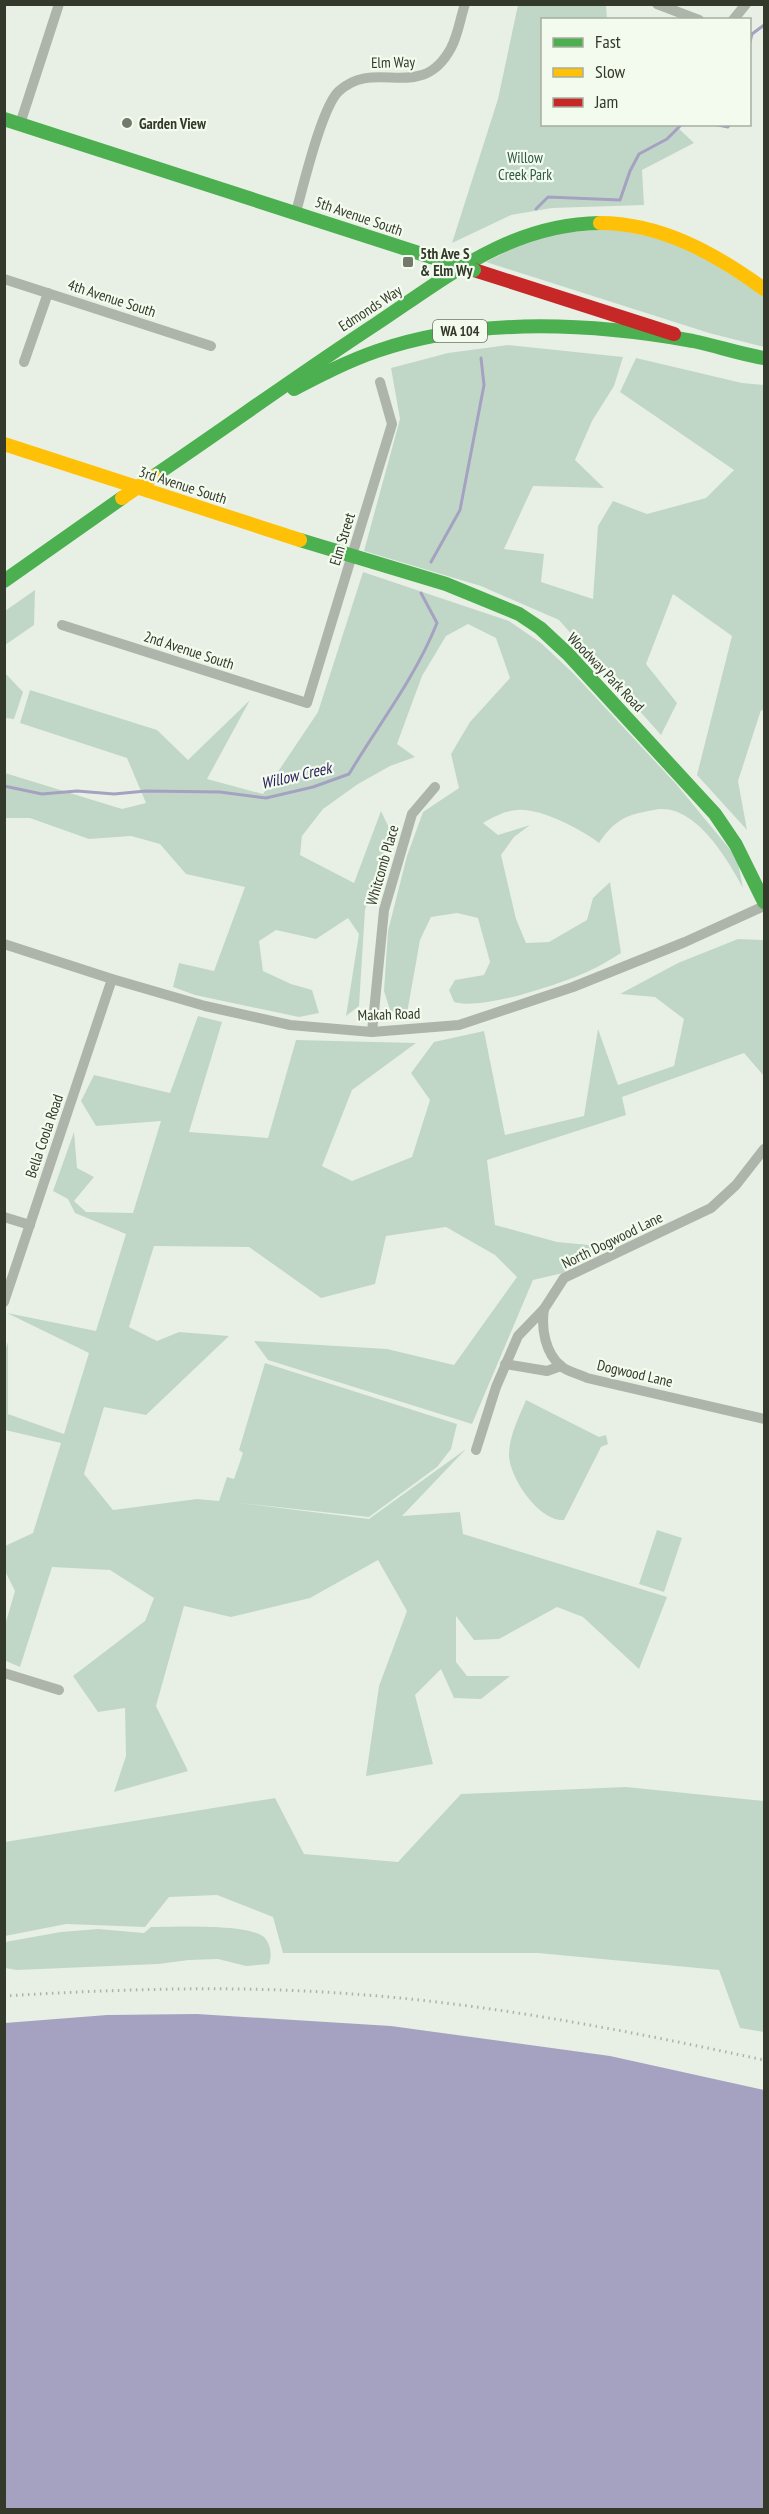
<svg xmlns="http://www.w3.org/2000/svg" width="769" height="2514" font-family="'PT Sans Narrow',sans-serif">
	<rect width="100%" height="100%" fill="#e8f0e5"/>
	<g fill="#c0d7c8">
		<polygon points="518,5 606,5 607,19 542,20 542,124 675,125 694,143 642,170 644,205 552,208 511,215 452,243 498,99"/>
		<polygon points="615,229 680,243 764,295 764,347 709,333 486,262 531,239 553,233"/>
		<polygon points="508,345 623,357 614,386 592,421 575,460 604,488 533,486 504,549 544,554 541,582 593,599 598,526 613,501 647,514 706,498 734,470 620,392 636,358 742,383 764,385 764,711 761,710 738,781 747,830 697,775 732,636 673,594 646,664 677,703 661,735 559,620 481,586 364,551 400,419 391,368 448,353"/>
		<path d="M 363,572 L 509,621 L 541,643 L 573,673 L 677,785 L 737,858 L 743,888 C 728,860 698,809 662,809 C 656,809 649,811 644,812 C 622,816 611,825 599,843 C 580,829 541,808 517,810 C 504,811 494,817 483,823 L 498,835 L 530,825 L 514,837 L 501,855 L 516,919 L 526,943 L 549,942 L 587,920 L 593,898 L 610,882 L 621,953 C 611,959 600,966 589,971 C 561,984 481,1011 454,1002 L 449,990 L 455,980 L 484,975 L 490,962 L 478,918 L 457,913 L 431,917 L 420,940 L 406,1019 L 390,1010 L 384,991 L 388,931 L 407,856 L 423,812 L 459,788 L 451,754 L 470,722 L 510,678 L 496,638 L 468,624 L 446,636 L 422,676 L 397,744 L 415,757 L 390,766 L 358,784 L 323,809 L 302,836 L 300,855 L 354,883 L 381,811 L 391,832 L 365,910 L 359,1006 L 346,1016 L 359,934 L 348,918 L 316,939 L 276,930 L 259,941 L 263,971 L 291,984 L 312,990 L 319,1013 L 299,1017 L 195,995 L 173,987 L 179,963 L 214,971 L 245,887 L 186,874 L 160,844 L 131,836 L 89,839 L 30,818 L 5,818 L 5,773 L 122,809 L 146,803 L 127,758 L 20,723 L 30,690 L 157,730 L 188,760 L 250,700 L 207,779 L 263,794 L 318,712 Z"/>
		<polygon points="35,590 34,625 5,645 5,611"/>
		<polygon points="5,673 23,692 14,719 5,718"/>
		<polygon points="738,939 764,940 764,1076 744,1053 622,1097 626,1115 487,1160 495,1225 557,1242 600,1246 563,1273 533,1280 472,1424 268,1360 254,1341 387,1349 454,1365 517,1277 495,1255 446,1227 386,1236 375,1284 321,1298 249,1247 154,1246 129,1327 157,1341 179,1332 229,1336 146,1415 104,1407 84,1474 113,1510 197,1499 219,1501 227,1477 234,1479 243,1453 239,1450 265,1363 457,1424 451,1449 437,1467 369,1517 232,1502 369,1519 466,1449 402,1516 460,1512 463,1534 667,1597 639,1669 583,1617 557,1607 499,1639 474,1640 456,1616 456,1662 467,1676 510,1676 481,1699 454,1698 441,1669 415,1695 433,1764 366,1776 379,1686 407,1611 378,1560 310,1598 231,1617 184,1606 156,1706 188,1771 114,1792 126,1756 125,1708 98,1712 73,1676 145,1621 154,1598 110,1570 52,1567 20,1667 4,1660 5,1625 15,1591 5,1571 5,1546 33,1533 61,1443 5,1430 5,1351 8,1342 8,1414 64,1434 89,1353 7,1313 96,1331 126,1234 75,1213 68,1199 53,1191 74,1132 77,1168 94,1177 74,1201 86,1212 133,1213 161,1121 96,1126 81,1101 94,1075 170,1093 198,1016 222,1022 189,1132 268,1138 296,1040 416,1043 352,1090 322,1166 352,1181 412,1157 430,1100 411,1073 434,1042 484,1031 505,1135 584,1116 598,1029 618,1085 674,1066 684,1019 655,997 620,994 678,963"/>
		<path d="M 526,1400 L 599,1437 L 606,1435 L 608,1444 L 601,1447 L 564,1520 C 539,1522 508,1476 509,1453 C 510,1434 519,1417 526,1400 Z"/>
		<polygon points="657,1530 682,1538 664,1592 639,1584"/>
		<polygon points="626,1787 764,1801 764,2032 740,2028 719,1970 538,1953 283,1953 273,1917 217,1895 169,1897 145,1927 66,1924 5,1936 5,1842 275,1798 304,1854 398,1862 461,1794"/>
		<path d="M 151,1927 C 172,1927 251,1923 265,1938 C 271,1945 272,1956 269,1964 L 246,1966 L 218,1959 L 189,1960 L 158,1964 L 17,1970 L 5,1968 L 5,1942 L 61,1932 L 98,1929 L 144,1933 Z"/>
	</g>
	<polygon fill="#a5a2c1" points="197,2014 391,2026 610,2056 764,2090 764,2509 5,2509 5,2023 107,2015"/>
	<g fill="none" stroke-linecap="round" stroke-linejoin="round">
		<g stroke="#a5a2c1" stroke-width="3">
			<polyline points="750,42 752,34 764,25"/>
			<polyline points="713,124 728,127 730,124"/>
			<polyline points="536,209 548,197 620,200 630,171 639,154 667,139 682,124"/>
			<polyline points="431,562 460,510 484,385 481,358"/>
			<path d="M 4,786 L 42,794 L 77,791 L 114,794 L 146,791 L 220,792 L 266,798 L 313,787 L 349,774 C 379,724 415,678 437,623 L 421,593"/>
		</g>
		<g stroke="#adb4a9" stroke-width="10">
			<polyline points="657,4 699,20"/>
			<polyline points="733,20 746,4"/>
			<polyline points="20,124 59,4"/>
			<path d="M 296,212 C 303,187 322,106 339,91 C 376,57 421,104 451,48 C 458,35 460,19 465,4"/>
			<polyline points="4,279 211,346"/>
			<polyline points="24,362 48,293"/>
			<polyline points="62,625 307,703 392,424 380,382"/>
			<polyline points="4,944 112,979 205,1006 290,1025 372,1032 459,1025 573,987 685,942 764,906"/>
			<polyline points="372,1032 384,910 412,814 435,787"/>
			<polyline points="4,1217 30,1225"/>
			<polyline points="4,1302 112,979"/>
			<path d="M 544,1309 C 541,1328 545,1353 561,1366 C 567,1372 580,1374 587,1378 L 764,1419"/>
			<polyline points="505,1364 547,1371 561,1366"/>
			<polyline points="476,1450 496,1387 518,1336 544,1309 564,1278 711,1208 736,1185 764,1149"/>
			<polyline points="4,1673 59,1690"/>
		</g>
		<g stroke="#4caf50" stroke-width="14">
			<polyline points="4,119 431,257"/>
			<path d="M 294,389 C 321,375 348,361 377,351 C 476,317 592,323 693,341 C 717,346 740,354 764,358"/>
			<path d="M 154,476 C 228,426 301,373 376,324 C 447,277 510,224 600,223"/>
			<polyline points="300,540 446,584 519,614 540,628 568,654 715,814 736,845 764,902"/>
			<polyline points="4,581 122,498"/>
		</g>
		<g stroke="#ffc107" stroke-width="14">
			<path d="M 600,223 C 661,223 716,254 764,289"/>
			<polyline points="4,444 300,540"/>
		</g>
		<polyline stroke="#c62828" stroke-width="14" points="474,270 674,334"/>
		<path stroke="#acb4a9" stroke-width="3" stroke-dasharray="1.5 4.5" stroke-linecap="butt" d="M 4,1996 C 120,1989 237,1985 353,1994 C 492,2004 629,2031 764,2060"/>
		<polyline stroke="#4caf50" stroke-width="14" points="431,257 474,270"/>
		<polyline stroke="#ffc107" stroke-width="14" points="122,498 154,476"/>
	</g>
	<g fill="#737a6c" stroke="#f2fbee" stroke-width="2">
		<circle cx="127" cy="123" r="6"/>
		<rect x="402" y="256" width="12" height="12" rx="3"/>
	</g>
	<g text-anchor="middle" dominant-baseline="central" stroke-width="4.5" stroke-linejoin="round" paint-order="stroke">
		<rect fill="#f2fbee" stroke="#6d7466" stroke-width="1.5" x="433" y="320" width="54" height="22" rx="4.5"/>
		<g font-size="14" font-weight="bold" fill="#343a2b">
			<text x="460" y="331">WA 104</text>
		</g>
		<g font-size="15" fill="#343a2b" stroke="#f2fbee">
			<text transform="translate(393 62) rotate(-1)">Elm Way</text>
			<text transform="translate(359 216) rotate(19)">5th Avenue South</text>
			<text transform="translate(112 298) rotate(18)">4th Avenue South</text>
			<text transform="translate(370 308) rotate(-33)">Edmonds Way</text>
			<text transform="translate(183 485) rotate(18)">3rd Avenue South</text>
			<text transform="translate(342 539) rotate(-73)">Elm Street</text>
			<text transform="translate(189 650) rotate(18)">2nd Avenue South</text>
			<text transform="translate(606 672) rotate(46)">Woodway Park Road</text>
			<text transform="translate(382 865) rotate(-74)">Whitcomb Place</text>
			<text transform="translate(389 1014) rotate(-2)">Makah Road</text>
			<text transform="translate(44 1136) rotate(-71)">Bella Coola Road</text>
			<text transform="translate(612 1240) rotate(-26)">North Dogwood Lane</text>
			<text transform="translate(635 1373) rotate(13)">Dogwood Lane</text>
		</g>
		<g font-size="15" font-weight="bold" fill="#343a2b" stroke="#f2fbee" text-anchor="start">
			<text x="139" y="123">Garden View</text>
			<text x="420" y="253">5th Ave S<tspan x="420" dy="17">&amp; Elm Wy</tspan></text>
		</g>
		<g font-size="15" fill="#2f5943" stroke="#f2fbee">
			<text x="525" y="157">Willow<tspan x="525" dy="17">Creek Park</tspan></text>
		</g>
		<g font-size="16" font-style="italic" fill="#2b205d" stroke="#f2fbee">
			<text transform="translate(296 775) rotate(-13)">Willow Creek</text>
		</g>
	</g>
	<rect width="769" height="2514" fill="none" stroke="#343a2b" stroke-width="12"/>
	<rect x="541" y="18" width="210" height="108" fill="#f2fbee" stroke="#a6aea0" stroke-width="1.5"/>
	<rect x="553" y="38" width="30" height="9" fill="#4caf50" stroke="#a6aea0" stroke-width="1.5"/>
	<text x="595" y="48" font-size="18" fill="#343a2b">Fast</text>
	<rect x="553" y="68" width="30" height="9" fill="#ffc107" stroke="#a6aea0" stroke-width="1.5"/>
	<text x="595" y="78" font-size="18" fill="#343a2b">Slow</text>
	<rect x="553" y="98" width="30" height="9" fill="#c62828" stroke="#a6aea0" stroke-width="1.5"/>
	<text x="595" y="108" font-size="18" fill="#343a2b">Jam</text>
</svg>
